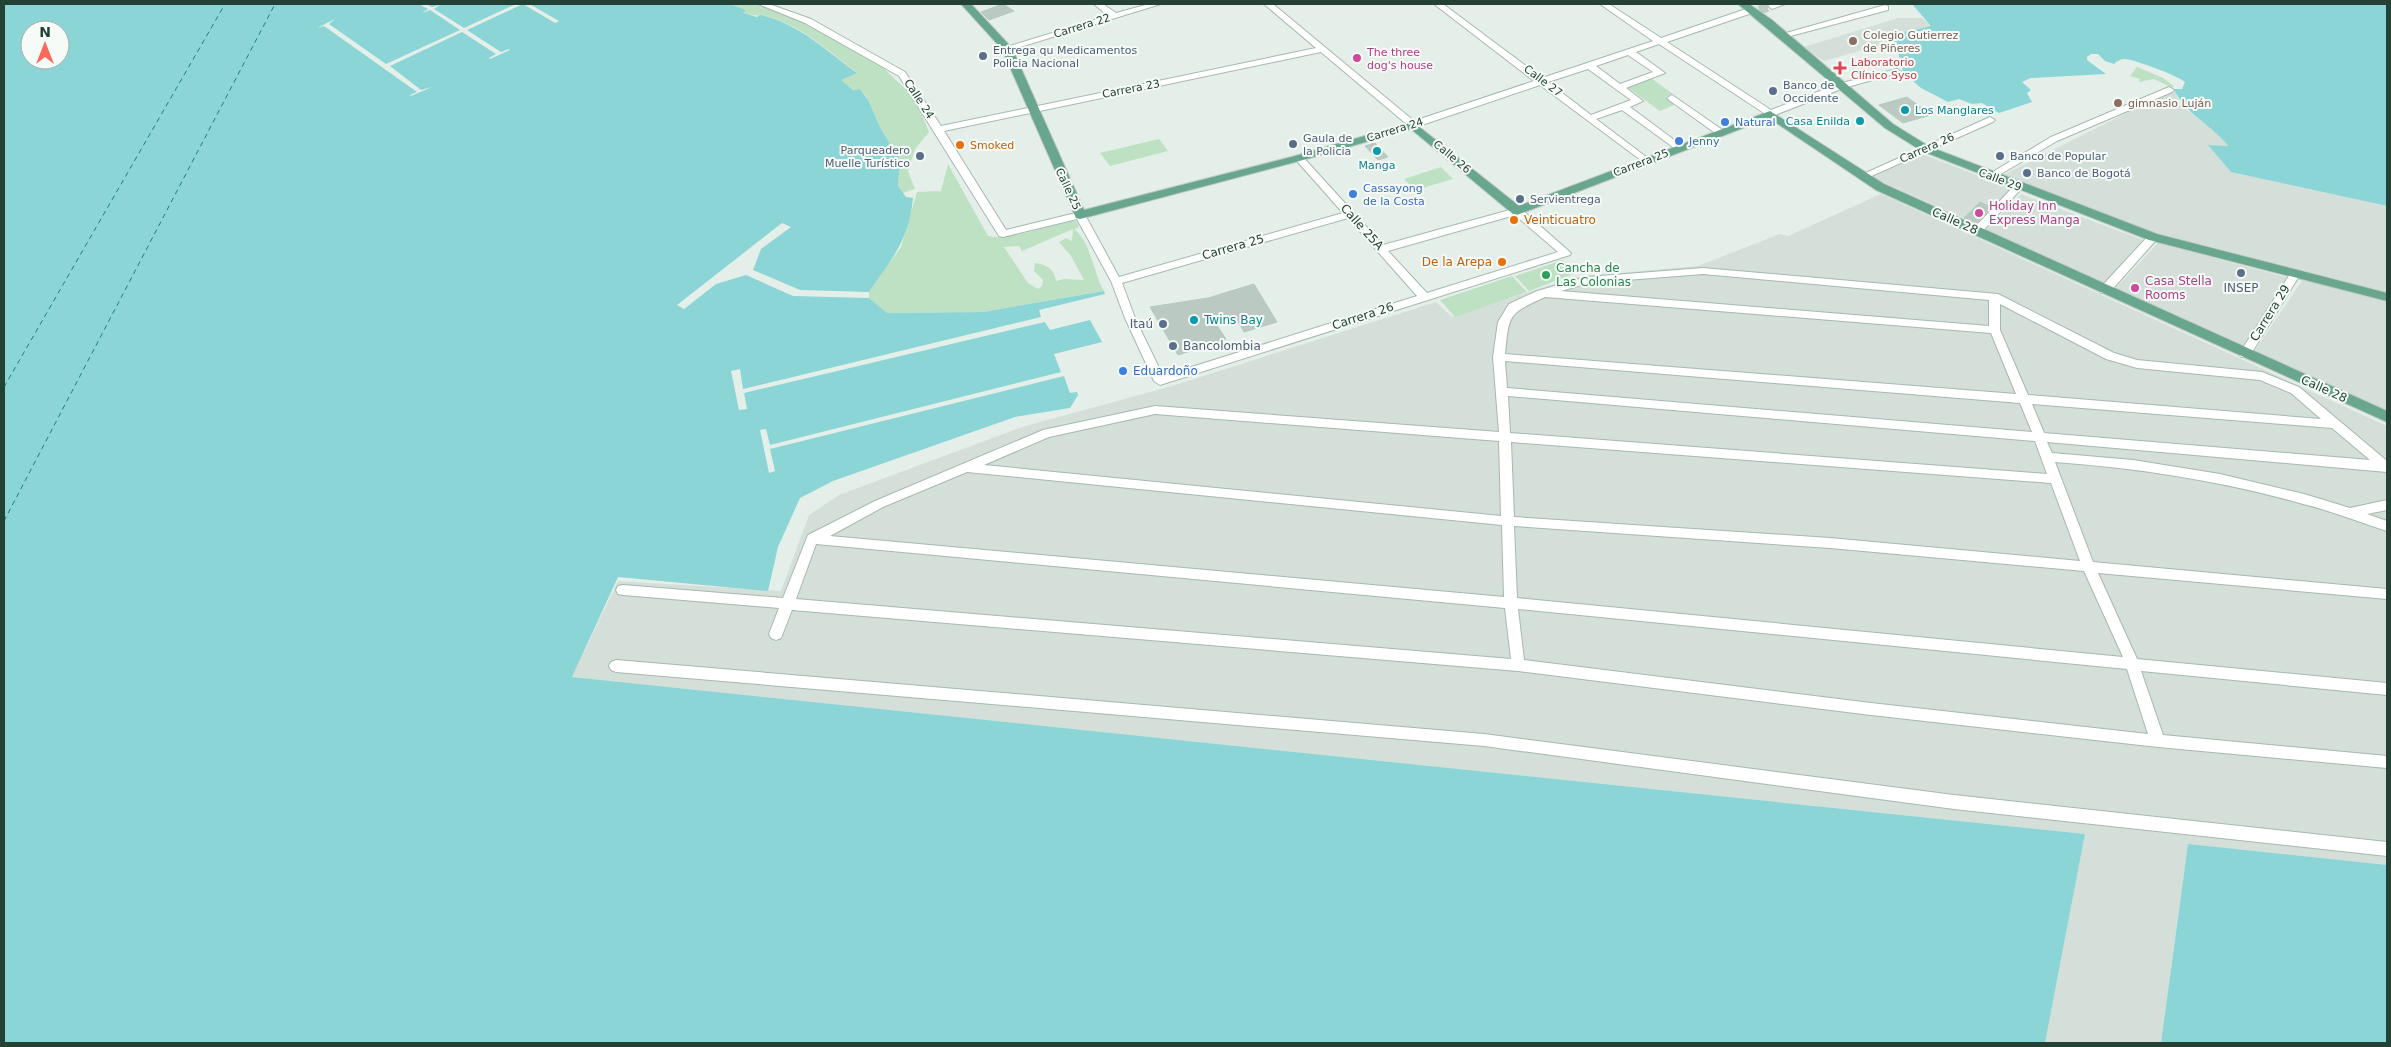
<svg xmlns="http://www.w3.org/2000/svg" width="2391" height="1047" font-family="'DejaVu Sans',sans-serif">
	<rect width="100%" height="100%" fill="#e5efe9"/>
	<g fill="#d3dfd8">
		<polygon points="1898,18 1922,18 1932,26 1881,38 1884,44 1824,61 1804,47"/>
		<polygon points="2174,89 2179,101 2188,111 2219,134 2228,147 2209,145 2231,172 2387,206 2387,292 2154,232 2003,175"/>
		<polygon points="1922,154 2013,189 1979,225 1872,177"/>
		<polygon points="1881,194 2387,426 2387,865 2188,844 2161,1043 2045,1043 2085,834 572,677 618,581 781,591 809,515 839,495 1022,427 1172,386 1436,302 1452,317 1575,277 1698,266 1780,234 1788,236"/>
		<polygon points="2021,194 2143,240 2105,284 1987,229"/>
		<polygon points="2158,243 2289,278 2243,346 2115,289"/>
		<polygon points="2303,279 2387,302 2387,411 2254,352"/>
	</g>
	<g fill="#bde1c2" fill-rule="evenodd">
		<path d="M 725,4 L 753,4 L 762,6 L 825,31 L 877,62 L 915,98 L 929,132 L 915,149 L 908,171 L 915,189 L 902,193 L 898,186 L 900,160 L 881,129 L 866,96 L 860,89 L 853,90 L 840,80 L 856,72 C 831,53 803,27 772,18 C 764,15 752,16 742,13 L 746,10 Z"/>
		<polygon points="2137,67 2163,78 2174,86 2172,88 2154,79 2139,82 2140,79 2130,76"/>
		<polygon points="1651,78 1673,94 1665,97 1676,104 1660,111 1627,87"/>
		<polygon points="1159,139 1168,151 1110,166 1100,153"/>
		<path d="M 948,164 L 988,236 C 1011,241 1049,225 1072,219 L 1077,222 L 1079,227 L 1074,229 C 1091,242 1093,272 1104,291 L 983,312 L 886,313 L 869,298 L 869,292 L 901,247 L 917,192 L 941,191 ZM 1073,229 L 1072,241 L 1066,238 L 1059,242 L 1071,256 L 1084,280 L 1064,279 L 1056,281 C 1054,268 1047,265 1035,263 L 1034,271 L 1043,280 L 1042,286 L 1038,289 L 1028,283 L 1004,247 L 1019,246 L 1022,251 Z"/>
		<polygon points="1441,167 1453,179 1415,190 1404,179"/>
		<polygon points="1563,260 1576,273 1529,291 1515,276"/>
		<polygon points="1512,276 1527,292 1455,317 1440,300"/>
	</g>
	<g fill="#8bd5d6" fill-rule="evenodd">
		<path d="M 4,4 L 419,4 L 428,9 L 422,13 L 430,10 L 460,30 L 386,64 L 329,24 L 335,19 L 317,28 L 324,26 L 417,92 L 410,95 L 411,96 L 432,87 L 421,90 L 390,66 L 462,32 L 496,54 L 489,58 L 490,59 L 510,50 L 509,49 L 501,52 L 467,30 L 523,4 L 555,23 L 559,21 L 531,5 L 732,5 L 746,10 L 743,13 L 757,17 L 760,15 C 797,22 827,51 857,73 L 841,80 L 853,90 L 860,89 L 868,100 L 881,129 L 900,160 L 898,186 L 906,197 L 913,198 C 909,240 892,259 869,292 L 800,290 L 753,270 L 761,249 L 791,227 L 782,223 L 677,305 L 684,309 L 716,284 L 746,275 L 793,296 L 869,298 L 887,313 L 983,312 L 1104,291 L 1105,294 L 1039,310 L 1041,317 L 743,389 L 740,369 L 731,371 L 739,410 L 747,409 L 744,393 L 1045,322 L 1050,330 L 1090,320 L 1102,342 L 1054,354 L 1061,372 L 770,445 L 766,429 L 760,430 L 769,473 L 775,471 L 770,449 L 1064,376 L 1070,393 L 1077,392 L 1078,395 L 1070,408 L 1015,417 L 833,481 L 800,498 L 778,547 L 768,591 L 618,577 L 572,677 L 2085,834 L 2045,1043 L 4,1043 ZM 30,30 L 60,30 L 60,60 L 30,60 Z"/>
		<polygon points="426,4 516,4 464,28 434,9 440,5 432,7"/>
		<path d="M 1912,4 L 2387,4 L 2387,206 L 2231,172 L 2208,145 L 2228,146 C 2212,124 2185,115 2174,89 L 2182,89 L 2185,82 C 2179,76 2133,59 2125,59 C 2120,59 2117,61 2114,64 L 2105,61 L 2098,54 L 2091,54 L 2087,57 L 2087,60 L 2106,74 L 2031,78 L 2022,82 L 2031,90 L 2027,93 L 2032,102 L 1999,113 L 1982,103 L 1972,104 L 1959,99 L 1948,102 L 1921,88 L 1903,72 L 1898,52 L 1892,45 L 1881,38 L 1931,26 Z"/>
		<polygon points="2188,844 2387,865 2387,1043 2161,1043"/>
	</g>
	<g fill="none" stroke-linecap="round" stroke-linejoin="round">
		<g stroke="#198082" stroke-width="1" stroke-dasharray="5 4" stroke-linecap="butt">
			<polyline points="4,387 225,4"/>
			<polyline points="4,521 275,4"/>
		</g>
	</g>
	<g fill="#bacac2" stroke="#b7c9bf">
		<polygon points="1003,4 1014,11 989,20 981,12"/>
		<polygon points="1907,97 1931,115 1903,123 1879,105"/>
		<polygon points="1375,143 1388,157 1378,160 1365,146"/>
		<polygon points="1980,202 1991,207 1976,223 1964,218"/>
		<polygon points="1254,284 1277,322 1244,332 1236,318 1216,324 1226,339 1178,355 1150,307 1208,298"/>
	</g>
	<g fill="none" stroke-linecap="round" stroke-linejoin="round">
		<polyline stroke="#beccc5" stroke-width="9" stroke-dasharray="9 5" stroke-linecap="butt" points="1759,10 1772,6"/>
		<g stroke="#a7b8af" stroke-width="2">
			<g id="minor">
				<path d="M 758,4 L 769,4 L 811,19 L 905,72 L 941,126 L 1316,48 L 1264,4 L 1273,4 L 1414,121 L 1534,81 L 1434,4 L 1443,4 L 1542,78 L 1653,41 L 1600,4 L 1609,4 L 1661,38 L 1749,8 L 1755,8 L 1755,12 L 1667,42 L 1771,110 L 1838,84 L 1897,69 L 1901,72 L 1844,88 L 1770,117 L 1659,44 L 1636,52 L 1665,73 L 1626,88 L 1643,101 L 1630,107 L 1685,148 L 1680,151 L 1677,150 L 1622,110 L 1596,119 L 1649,159 L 1651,161 L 1646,164 L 1540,85 L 1416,127 L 1410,127 L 1321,52 L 944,131 L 1006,230 L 1080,212 L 1084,213 L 1119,277 L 1343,213 L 1296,160 L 1296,156 L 1302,156 L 1383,245 L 1517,208 L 1521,209 L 1571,253 L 1570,255 L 1160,385 L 1154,381 L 1125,318 L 1111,281 L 1077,219 L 1003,237 L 999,236 L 899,76 L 805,23 ZM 1628,55 L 1653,72 L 1620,84 L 1596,66 ZM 1588,69 L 1631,100 L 1591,115 L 1548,82 ZM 1515,215 L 1558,252 L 1427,293 L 1388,251 ZM 1348,218 L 1417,296 L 1163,376 L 1135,318 L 1122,283 Z"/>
				<polygon points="1094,4 1103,4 1116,13 1149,4 1161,4 1010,50 1003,48 1108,16"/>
				<polygon points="1771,4 1785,4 1772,9 1768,6"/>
				<polygon points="1885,5 1888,6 1888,10 1783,38 1779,35"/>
				<polygon points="2169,87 2174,90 2172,92 2057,141 1994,178 1988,178 1986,176 2051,137"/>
				<polygon points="1672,95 1724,131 1724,135 1718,135 1669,100 1667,98"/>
				<polygon points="1990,117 1995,120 1993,122 1867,178 1861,178 1859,176"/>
				<polygon points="2018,184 2023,187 2021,189 1981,233 1973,233 1973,229 2015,185"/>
				<polygon points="2153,234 2158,237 2157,239 2109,293 2101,293 2100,290 2101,287 2149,235"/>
				<path d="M 1703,268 L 1998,294 L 2114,353 L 2137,360 L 2262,372 L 2299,387 L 2387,461 L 2387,472 L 2047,442 L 2052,453 L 2133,460 L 2220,474 L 2304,494 L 2350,508 L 2387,500 L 2387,510 L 2367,514 L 2387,521 L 2387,531 C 2359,522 2332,511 2303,504 C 2222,481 2139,468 2055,462 L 2093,562 L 2387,589 L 2387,599 L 2098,573 L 2137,659 L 2387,683 L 2387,695 L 2141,671 L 2163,735 L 2387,756 L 2387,768 L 2158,747 L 1871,715 L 1518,671 L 792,610 L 781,638 L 776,640 L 771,638 L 769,634 L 779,608 L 623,595 L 618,594 L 616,590 L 618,586 L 623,585 L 783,598 L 808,535 L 875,501 L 1043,430 L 1155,406 L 1499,432 L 1493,357 L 1498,322 L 1509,304 L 1537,291 L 1587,277 ZM 1703,274 L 1989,300 L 1989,326 L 1561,291 L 1588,283 ZM 1545,297 L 1991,333 L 2016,394 L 1505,354 C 1509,314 1508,314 1545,297 ZM 2000,304 L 2106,359 L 2137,368 L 2260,380 L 2291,393 L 2321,419 L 2028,395 L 2000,330 ZM 1505,361 L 2020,403 L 2032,432 L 1507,388 ZM 1508,396 L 2035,441 L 2047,474 L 1510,433 ZM 2032,404 L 2332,428 L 2370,460 L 2044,433 ZM 1155,414 L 1499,441 L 1501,516 L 984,465 L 1049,437 ZM 1511,442 L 2051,483 L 2080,561 L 1830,538 L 1514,517 ZM 967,472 L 1502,525 L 1504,597 L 830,536 L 883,507 ZM 1514,526 L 1830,548 L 2084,571 L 2123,657 L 1517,598 ZM 816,544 L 1505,608 L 1511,659 L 796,599 ZM 1518,609 L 2127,669 L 2148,734 L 1871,703 L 1524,660 Z"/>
				<polygon points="2296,270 2301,273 2249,357 2241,357 2239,354 2241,351 2292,271"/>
				<polygon points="616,660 1484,734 1954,795 2387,842 2387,856 1954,809 1484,746 616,672 611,670 609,666 611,662"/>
			</g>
		</g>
		<g stroke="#c1cac6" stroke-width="2">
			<g id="major">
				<polygon points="961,4 971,4 1012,48 1084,210 1295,156 1413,122 1519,206 1770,111 1884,184 2387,411 2387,422 1876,190 1769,118 1517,215 1513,214 1411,129 1303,160 1080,219 1076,218 1002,49"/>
				<polygon points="1738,4 1749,4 1772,20 1893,124 1930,147 2157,234 2387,293 2387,301 2149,240 1922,151 1885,128"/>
			</g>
		</g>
		<use href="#minor" fill="#fff" fill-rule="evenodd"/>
		<use href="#major" fill="#68a68d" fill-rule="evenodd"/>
	</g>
	<g fill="#8d6e63" stroke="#f6fbf8" stroke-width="2">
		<circle cx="1853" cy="41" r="5"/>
		<circle cx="2118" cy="103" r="5"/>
	</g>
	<g fill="#5c6f8a" stroke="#f6fbf8" stroke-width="2">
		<circle cx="983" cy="56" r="5"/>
		<circle cx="1773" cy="91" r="5"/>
		<circle cx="1293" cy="144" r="5"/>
		<circle cx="920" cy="156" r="5"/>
		<circle cx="2000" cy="156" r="5"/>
		<circle cx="2027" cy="173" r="5"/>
		<circle cx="1520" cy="199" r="5"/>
		<circle cx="2241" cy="273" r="5"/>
		<circle cx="1163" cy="324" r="5"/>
		<circle cx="1173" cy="346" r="5"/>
	</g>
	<g fill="#d1479c" stroke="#f6fbf8" stroke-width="2">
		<circle cx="1357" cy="58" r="5"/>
		<circle cx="1979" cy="213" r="5"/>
		<circle cx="2135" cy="288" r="5"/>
	</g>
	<path fill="#e0444e" stroke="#f6fbf8" stroke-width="2" d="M1837.5 60.5h5v5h5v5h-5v5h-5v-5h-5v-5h5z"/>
	<g fill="#0f9aa8" stroke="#f6fbf8" stroke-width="2">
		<circle cx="1905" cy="110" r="5"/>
		<circle cx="1860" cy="121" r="5"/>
		<circle cx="1377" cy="151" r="5"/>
		<circle cx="1194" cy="320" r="5"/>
	</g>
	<g fill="#3f7fe0" stroke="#f6fbf8" stroke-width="2">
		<circle cx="1725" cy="122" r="5"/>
		<circle cx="1679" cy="141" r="5"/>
		<circle cx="1353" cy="194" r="5"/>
		<circle cx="1123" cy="371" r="5"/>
	</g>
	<g fill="#e8710a" stroke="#f6fbf8" stroke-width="2">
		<circle cx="960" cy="145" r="5"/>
		<circle cx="1514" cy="220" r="5"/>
		<circle cx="1502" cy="262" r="5"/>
	</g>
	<circle fill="#2e9e5b" stroke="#f6fbf8" stroke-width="2" cx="1546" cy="275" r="5"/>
	<g text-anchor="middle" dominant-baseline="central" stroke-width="4" stroke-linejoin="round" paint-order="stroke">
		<g font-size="11" fill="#234235" stroke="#f6fbf8">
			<text transform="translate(1082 26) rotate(-17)">Carrera 22</text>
			<text transform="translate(1543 81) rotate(37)">Calle 27</text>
			<text transform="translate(1131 89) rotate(-11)">Carrera 23</text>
			<text transform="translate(919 99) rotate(57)">Calle 24</text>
			<text transform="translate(1395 130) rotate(-17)">Carrera 24</text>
			<text transform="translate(1927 148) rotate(-24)">Carrera 26</text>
			<text transform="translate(1452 157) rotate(40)">Calle 26</text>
			<text transform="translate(1641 163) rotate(-21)">Carrera 25</text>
			<text transform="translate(2000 180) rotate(21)">Calle 29</text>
			<text transform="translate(1068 189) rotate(65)">Calle 25</text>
		</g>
		<g font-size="11" fill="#785e54" stroke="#f6fbf8" text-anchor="start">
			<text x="1863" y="35">Colegio Gutierrez<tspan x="1863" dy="13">de Piñeres</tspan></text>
			<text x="2128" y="103">gimnasio Luján</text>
		</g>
		<g font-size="11" fill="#4e5e75" stroke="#f6fbf8" text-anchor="start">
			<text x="993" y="50">Entrega qu Medicamentos<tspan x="993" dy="13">Policia Nacional</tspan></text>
			<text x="1783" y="85">Banco de<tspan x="1783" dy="13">Occidente</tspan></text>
			<text x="1303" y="138">Gaula de<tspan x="1303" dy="13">la Policia</tspan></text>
			<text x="910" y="150" text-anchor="end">Parqueadero<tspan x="910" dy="13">Muelle Turístico</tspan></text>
			<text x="2010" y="156">Banco de Popular</text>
			<text x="2037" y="173">Banco de Bogotá</text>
			<text x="1530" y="199">Servientrega</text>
		</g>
		<g font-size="11" fill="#b23c85" stroke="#f6fbf8" text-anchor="start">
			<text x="1367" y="52">The three<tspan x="1367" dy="13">dog's house</tspan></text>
		</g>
		<g font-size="11" fill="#be3a42" stroke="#f6fbf8" text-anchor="start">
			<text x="1851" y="62">Laboratorio<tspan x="1851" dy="13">Clínico Syso</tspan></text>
		</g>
		<g font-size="11" fill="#0d838f" stroke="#f6fbf8" text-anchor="start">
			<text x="1915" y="110">Los Manglares</text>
			<text x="1850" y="121" text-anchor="end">Casa Enilda</text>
			<text x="1377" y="165" text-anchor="middle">Manga</text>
		</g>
		<g font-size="11" fill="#366cbe" stroke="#f6fbf8" text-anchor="start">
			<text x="1735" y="122">Natural</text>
			<text x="1689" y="141">Jenny</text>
			<text x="1363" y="188">Cassayong<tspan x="1363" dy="13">de la Costa</tspan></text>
		</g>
		<g font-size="11" fill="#c56008" stroke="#f6fbf8" text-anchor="start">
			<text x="970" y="145">Smoked</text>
		</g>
		<g font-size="12" fill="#b23c85" stroke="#f6fbf8" text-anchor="start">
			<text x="1989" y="206">Holiday Inn<tspan x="1989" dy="14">Express Manga</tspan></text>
			<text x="2145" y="281">Casa Stella<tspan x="2145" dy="14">Rooms</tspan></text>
		</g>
		<g font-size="12" fill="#c56008" stroke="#f6fbf8" text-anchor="start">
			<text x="1524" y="220">Veinticuatro</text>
			<text x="1492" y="262" text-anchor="end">De la Arepa</text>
		</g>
		<g font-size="12" fill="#234235" stroke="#f6fbf8">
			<text transform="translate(1955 221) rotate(24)">Calle 28</text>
			<text transform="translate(1362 227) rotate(48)">Calle 25A</text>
			<text transform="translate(1233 247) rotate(-16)">Carrera 25</text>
			<text transform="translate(2270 313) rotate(-58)">Carrera 29</text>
			<text transform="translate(1363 316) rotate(-18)">Carrera 26</text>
			<text transform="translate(2324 389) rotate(24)">Calle 28</text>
		</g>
		<g font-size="12" fill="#27864d" stroke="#f6fbf8" text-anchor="start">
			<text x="1556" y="268">Cancha de<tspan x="1556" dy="14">Las Colonias</tspan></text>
		</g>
		<g font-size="12" fill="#4e5e75" stroke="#f6fbf8">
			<text x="2241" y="288">INSEP</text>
			<text x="1153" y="324" text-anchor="end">Itaú</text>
			<text x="1183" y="346" text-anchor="start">Bancolombia</text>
		</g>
		<g font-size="12" fill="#0d838f" stroke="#f6fbf8" text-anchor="start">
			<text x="1204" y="320">Twins Bay</text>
		</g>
		<g font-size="12" fill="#366cbe" stroke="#f6fbf8" text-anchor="start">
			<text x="1133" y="371">Eduardoño</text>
		</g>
	</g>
	<rect width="2391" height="1047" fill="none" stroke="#234235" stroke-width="10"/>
	<g transform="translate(45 45)"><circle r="24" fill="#f6fbf8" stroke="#a2b1aa"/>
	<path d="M0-4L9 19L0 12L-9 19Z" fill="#f86a5a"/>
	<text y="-8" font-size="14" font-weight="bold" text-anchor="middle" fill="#234235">N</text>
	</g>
</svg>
